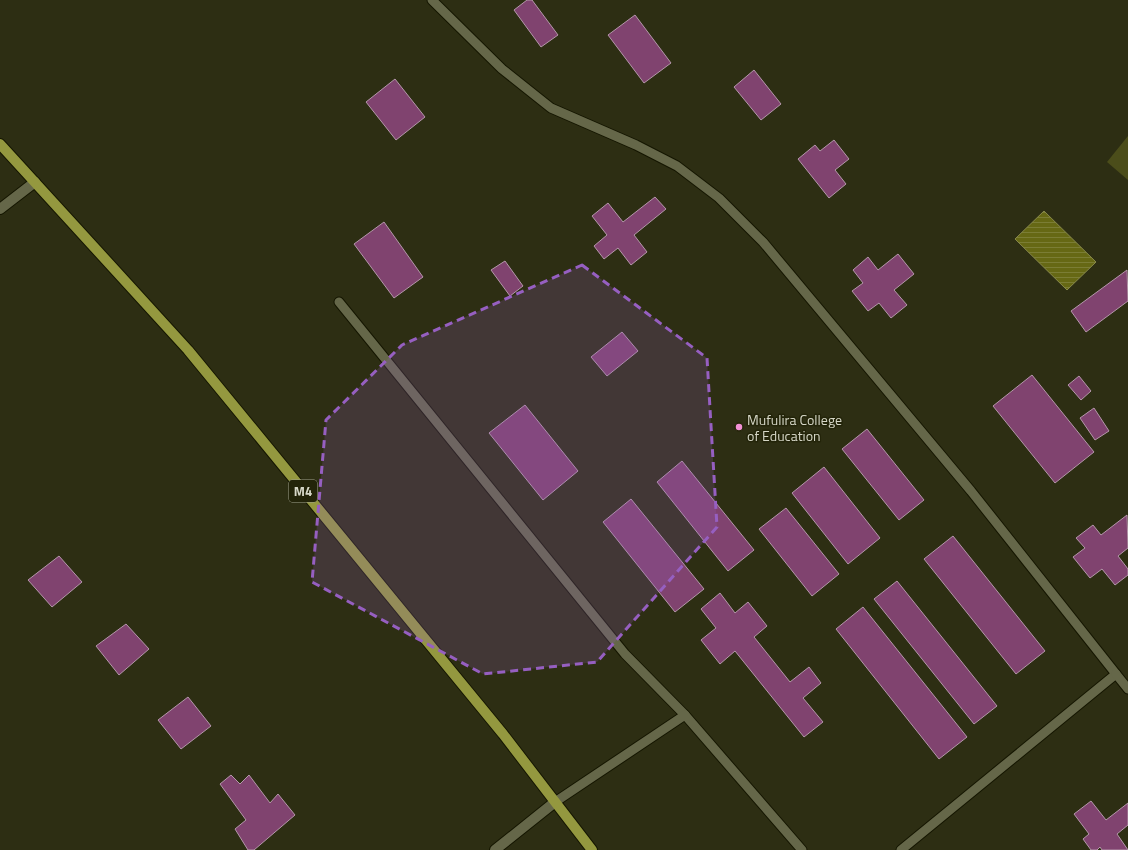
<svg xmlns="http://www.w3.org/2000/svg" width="1128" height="850" font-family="'Titillium Web',sans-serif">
	<defs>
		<pattern id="water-rules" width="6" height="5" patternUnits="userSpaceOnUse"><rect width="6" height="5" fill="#666814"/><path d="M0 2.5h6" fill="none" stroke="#7b7d35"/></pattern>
	</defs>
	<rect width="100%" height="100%" fill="#2d2e13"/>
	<polygon fill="#4b4d1a" points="1128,136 1128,180 1107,162"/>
	<polygon fill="url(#water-rules)" stroke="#88894a" points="1044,211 1096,262 1067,290 1015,239"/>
	<g fill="#80436f" stroke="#b497aa">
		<polygon points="527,0 532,0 558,35 541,47 514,10"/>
		<polygon points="635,15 671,63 644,83 608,35"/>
		<polygon points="754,70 781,104 761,120 734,87"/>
		<polygon points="395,79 425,117 396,140 366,102"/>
		<polygon points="834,140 849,159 835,170 846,184 829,198 798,159 815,145 820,151"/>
		<polygon points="655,197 666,209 634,235 647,252 631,265 618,248 604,259 594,246 607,235 592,216 608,203 623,222"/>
		<polygon points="384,222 423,277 394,298 354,244"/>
		<polygon points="898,254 914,274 894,290 907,305 891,318 879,303 868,311 852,291 863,283 853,270 868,257 878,270"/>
		<polygon points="505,261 523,286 510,296 491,270"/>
		<polygon points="1127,270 1128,301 1086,332 1071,311"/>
		<polygon points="622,332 638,351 607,376 591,357"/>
		<polygon points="1032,375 1094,452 1055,483 993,406"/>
		<polygon points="1079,376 1091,391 1081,400 1068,385"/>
		<polygon points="525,405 578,471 543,500 489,433"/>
		<polygon points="1094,408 1109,431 1095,440 1080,418"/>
		<polygon points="867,429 924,500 899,520 842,449"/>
		<polygon points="682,461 754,550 728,571 657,482"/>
		<polygon points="824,467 880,538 848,564 792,493"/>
		<polygon points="631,499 704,589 675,612 603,522"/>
		<polygon points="786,508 839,574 812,596 759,529"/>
		<polygon points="1127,515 1128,548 1118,556 1128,569 1128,575 1115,585 1102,569 1090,578 1073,557 1085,548 1076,538 1093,525 1101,535"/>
		<polygon points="953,536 1045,651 1016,674 924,559"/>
		<polygon points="59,556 82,582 52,607 28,580"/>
		<polygon points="897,581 997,706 974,724 874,599"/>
		<polygon points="720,593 735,613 748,602 767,626 754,637 790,682 809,667 821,683 803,698 823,722 804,737 735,651 720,664 701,640 716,628 701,609"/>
		<polygon points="863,607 967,737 939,759 836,629"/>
		<polygon points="126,624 149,649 119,675 96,646"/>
		<polygon points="188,697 211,726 181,749 158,720"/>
		<polygon points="231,775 240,784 249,775 270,803 278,794 295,815 254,850 248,850 235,829 246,820 220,784"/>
		<polygon points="1091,801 1106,820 1128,803 1128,825 1117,834 1128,850 1102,850 1100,847 1097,850 1091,850 1083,839 1089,834 1074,814"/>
	</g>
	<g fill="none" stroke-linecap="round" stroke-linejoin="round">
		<g stroke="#151600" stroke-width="11">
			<g id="lane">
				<polyline points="432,0 502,69 551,108 636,145 677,166 719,198 763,242 971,491 1116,674 901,850"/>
				<polyline points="339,302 625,654 685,715"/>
				<polyline points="1116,674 1128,689"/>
				<polyline points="555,802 685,715 802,850"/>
			</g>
		</g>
		<g stroke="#151600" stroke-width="12">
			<g id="street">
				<polyline points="0,209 35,182"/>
				<polyline points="495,850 555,802"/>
			</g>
		</g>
		<g stroke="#151600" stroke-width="12">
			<polyline id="primary" points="0,144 188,350 503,734 592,850"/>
		</g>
		<use href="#lane" stroke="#656749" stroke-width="9"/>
		<use href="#street" stroke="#656749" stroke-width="10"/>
		<use href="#primary" stroke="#94983f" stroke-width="10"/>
	</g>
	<path fill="#965fc1" fill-opacity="0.2" stroke="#965fc1" stroke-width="3" stroke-dasharray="8 5" stroke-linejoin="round" d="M 582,265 L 707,358 L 717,527 L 597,662 L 483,674 L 312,582 L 326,420 L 402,345 Z"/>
	<circle fill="#f391d6" stroke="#232409" stroke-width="1.5" cx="739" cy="427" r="4"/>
	<g text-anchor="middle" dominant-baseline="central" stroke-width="3" stroke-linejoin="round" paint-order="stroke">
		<rect fill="#232409" stroke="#a0a18e" stroke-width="1" x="289" y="480" width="28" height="22" rx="3"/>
		<g font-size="13" font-weight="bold" fill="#d6d7c7">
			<text x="303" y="491">M4</text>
		</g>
		<g font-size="14" fill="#d6d7c7" stroke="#232409" text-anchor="start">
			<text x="747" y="419">Mufulira College<tspan x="747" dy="16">of Education</tspan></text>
		</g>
	</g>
</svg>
